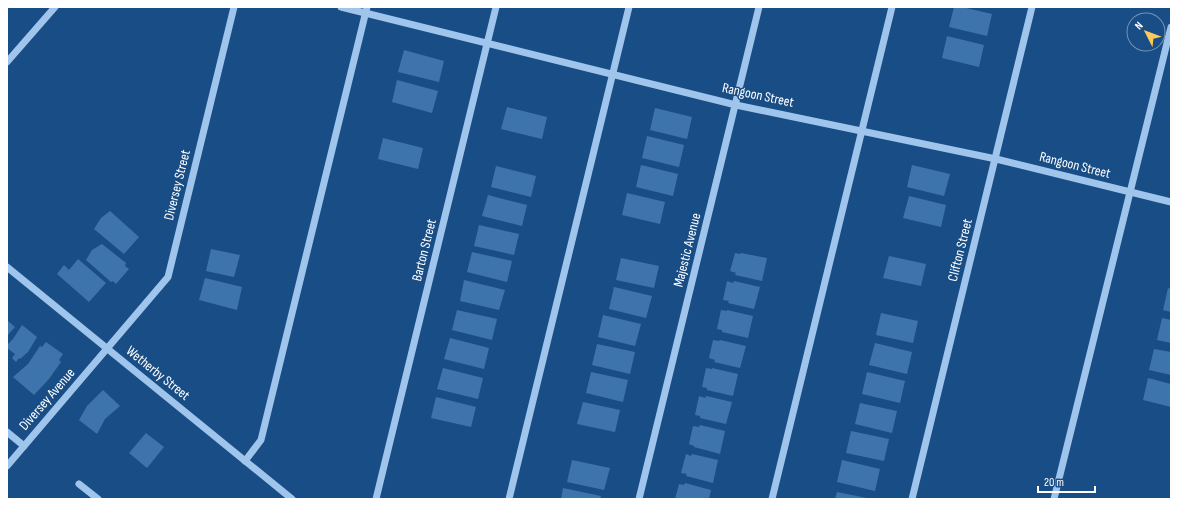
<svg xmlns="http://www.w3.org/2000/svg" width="1178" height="506" font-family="'Sofia Sans Condensed',sans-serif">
	<rect width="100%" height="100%" fill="#194d85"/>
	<g fill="#3e74ac">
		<polygon points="954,7 962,7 992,14 987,36 949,27"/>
		<polygon points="947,36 984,45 979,67 942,58"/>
		<polygon points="404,50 444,61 439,82 398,72"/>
		<polygon points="397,80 438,91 432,113 392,102"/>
		<polygon points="507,107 547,117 542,139 501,129"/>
		<polygon points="655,108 692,117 687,139 650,130"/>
		<polygon points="647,136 684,145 679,167 642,158"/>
		<polygon points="383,138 423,148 418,169 378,159"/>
		<polygon points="641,165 678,174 673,196 636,187"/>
		<polygon points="912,165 950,174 944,196 907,187"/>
		<polygon points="496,166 536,176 531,197 491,187"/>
		<polygon points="627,193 665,202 660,224 622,215"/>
		<polygon points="488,195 527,205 522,226 482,216"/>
		<polygon points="909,196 946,205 941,227 903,218"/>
		<polygon points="110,211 139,237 124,254 94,229 101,218"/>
		<polygon points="479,225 519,234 514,255 474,246"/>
		<polygon points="102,244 126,263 125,266 129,269 116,284 113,281 111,282 86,260 92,250"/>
		<polygon points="211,249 240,255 234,277 206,271"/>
		<polygon points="472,252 512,261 507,282 467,272"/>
		<polygon points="735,253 740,254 741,253 767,258 762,281 735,275 736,273 730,271"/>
		<polygon points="889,256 926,264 921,286 883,278"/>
		<polygon points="621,258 659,266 654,288 616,280"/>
		<polygon points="78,259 106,283 89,302 57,274 64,265 69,270"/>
		<polygon points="205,278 242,287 237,310 199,300"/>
		<polygon points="464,280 505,290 499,310 460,301"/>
		<polygon points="727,281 733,283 734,281 760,287 754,309 728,303 729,301 723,300"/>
		<polygon points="614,287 652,296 646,318 609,309"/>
		<polygon points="1168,288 1171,289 1171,312 1163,310"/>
		<polygon points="457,310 497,319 492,340 452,330"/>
		<polygon points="721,310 727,311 727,310 753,316 748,338 722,332 722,330 717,329"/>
		<polygon points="881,313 918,321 913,343 876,335"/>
		<polygon points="603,315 641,324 635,346 598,337"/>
		<polygon points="1162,318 1171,320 1171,343 1157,340"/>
		<polygon points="7,320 15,327 7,336"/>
		<polygon points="22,325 37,337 28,352 20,359 19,358 16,362 12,358 15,354 7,348 7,345 13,339"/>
		<polygon points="450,338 489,348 484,369 444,359"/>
		<polygon points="713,340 719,341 720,340 746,346 740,368 714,362 715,360 709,358"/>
		<polygon points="46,342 63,354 59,360 61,362 49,379 34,395 13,377 28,364 40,346 42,347"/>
		<polygon points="875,343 912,352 907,374 869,365"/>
		<polygon points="597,344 635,352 630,374 592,365"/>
		<polygon points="1154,349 1171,352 1171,375 1149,370"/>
		<polygon points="443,368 483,378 478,399 437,389"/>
		<polygon points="706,368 712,369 712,368 738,374 733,396 707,390 707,388 702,387"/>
		<polygon points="591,372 628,380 623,402 586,393"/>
		<polygon points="867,372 905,381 900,403 862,394"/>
		<polygon points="1148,378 1171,384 1171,407 1143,400"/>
		<polygon points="103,390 120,406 105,419 97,434 79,420 87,406"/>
		<polygon points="699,396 705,398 706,396 732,402 726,424 700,418 700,416 695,415"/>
		<polygon points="436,397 476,407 471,427 431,418"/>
		<polygon points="583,402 620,410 615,432 577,424"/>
		<polygon points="860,403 897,411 892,433 855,424"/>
		<polygon points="700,425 725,431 720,454 694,447 694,446 689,444 693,426 699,427"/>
		<polygon points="851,431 889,439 884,461 846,453"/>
		<polygon points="146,433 164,447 147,468 129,453"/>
		<polygon points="686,454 691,456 692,454 718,460 713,483 686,476 687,474 681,473"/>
		<polygon points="572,460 610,468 604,490 567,482"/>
		<polygon points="842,460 880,469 875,491 837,482"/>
		<polygon points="685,483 711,490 709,499 675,499 679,484 684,485"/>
		<polygon points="563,488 601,496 600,499 561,499"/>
		<polygon points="837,492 867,498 867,499 835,499"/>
	</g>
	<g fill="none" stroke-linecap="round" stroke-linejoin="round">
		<g stroke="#9fc5ec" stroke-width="7">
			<polyline points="341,7 736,105 996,159 1171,202"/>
			<polyline points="7,62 55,7"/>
			<polyline points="7,267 292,499"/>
			<polyline points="7,432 24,446"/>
			<polyline points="245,461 261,440 367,7"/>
			<polyline points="7,466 168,277 234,7"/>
			<polyline points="79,484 98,499"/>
			<polyline points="376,499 496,7"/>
			<polyline points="509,499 629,7"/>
			<polyline points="639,499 759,7"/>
			<polyline points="772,499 892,7"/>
			<polyline points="912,499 1032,7"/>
			<polyline points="1054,499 1171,27"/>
		</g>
	</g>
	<g text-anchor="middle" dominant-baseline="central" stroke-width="3" stroke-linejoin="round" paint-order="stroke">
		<g font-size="14" fill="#fff" stroke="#194d85">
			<text transform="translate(758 95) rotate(12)">Rangoon Street</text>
			<text transform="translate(1075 165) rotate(14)">Rangoon Street</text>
			<text transform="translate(177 185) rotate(-76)">Diversey Street</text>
			<text transform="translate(424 250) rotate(-76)">Barton Street</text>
			<text transform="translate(687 250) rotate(-76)">Majestic Avenue</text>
			<text transform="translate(960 250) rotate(-76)">Clifton Street</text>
			<text transform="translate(158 373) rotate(39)">Wetherby Street</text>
			<text transform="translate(47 399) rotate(-49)">Diversey Avenue</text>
		</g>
	</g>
	<rect width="1178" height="506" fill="none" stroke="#ffffff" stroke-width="16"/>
	<g transform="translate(1146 32) rotate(312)"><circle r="19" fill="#194d85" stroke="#7594b6"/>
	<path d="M0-3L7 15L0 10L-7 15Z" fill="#ffc85a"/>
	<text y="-6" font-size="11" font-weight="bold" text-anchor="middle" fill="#ffffff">N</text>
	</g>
	<path d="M1038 486v6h57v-6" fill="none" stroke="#ffffff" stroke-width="2"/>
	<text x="1044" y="486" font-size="12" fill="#ffffff" stroke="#194d85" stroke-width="3" paint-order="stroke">20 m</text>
</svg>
